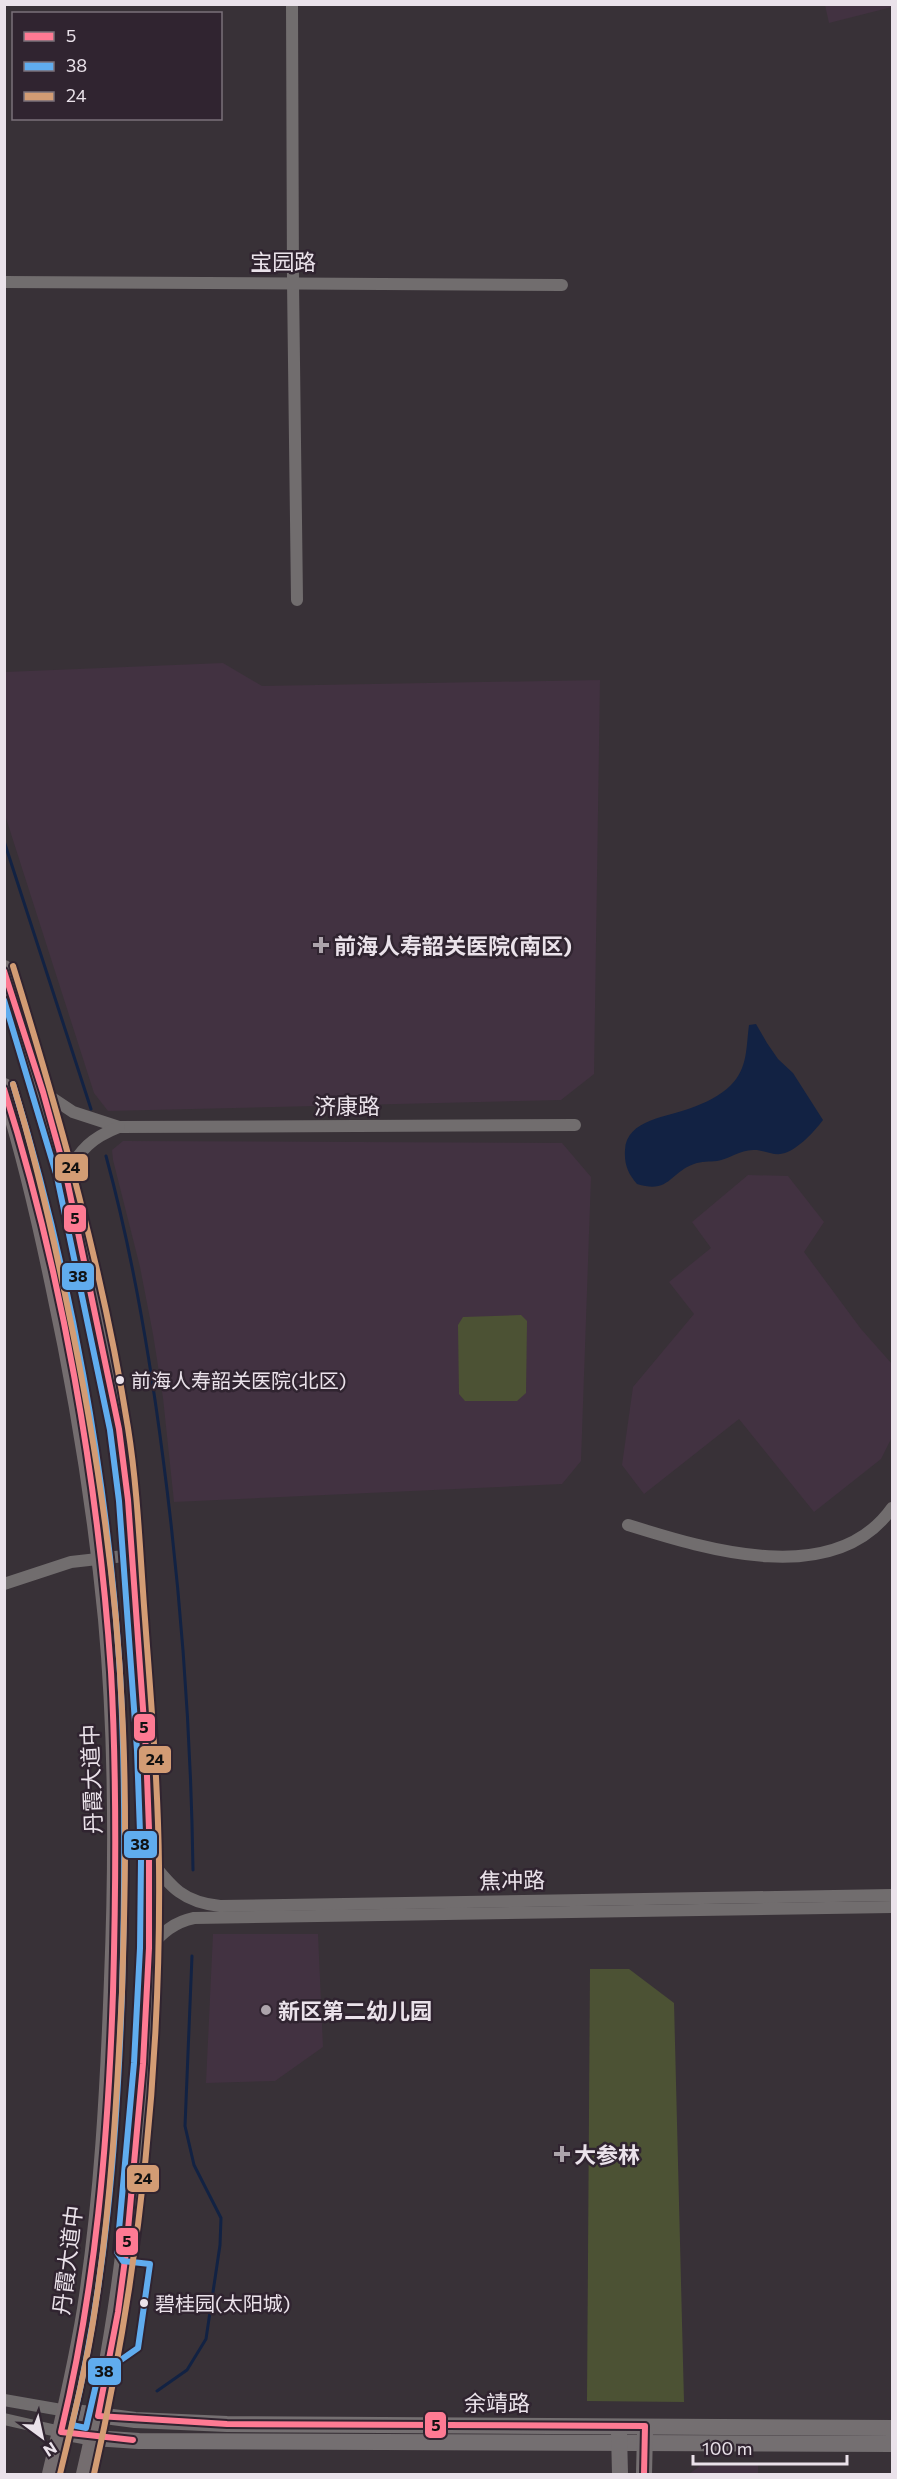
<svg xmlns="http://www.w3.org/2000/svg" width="897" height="2479" font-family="Commissioner,'Noto Sans SC',sans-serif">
	<rect width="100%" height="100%" fill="#383137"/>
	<g fill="#423241">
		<polygon points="892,4 892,7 829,23 825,5"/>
		<polygon points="223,663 262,686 600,680 594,1074 561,1100 108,1111 94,1093 5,815 5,672"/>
		<polygon points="123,1141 562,1143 591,1177 581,1461 562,1484 174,1502 163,1398 153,1334 140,1267 113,1160 112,1150"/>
		<polygon points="748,1175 788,1176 824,1222 804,1252 861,1329 892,1364 892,1437 881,1459 814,1512 739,1419 644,1494 622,1465 633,1387 694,1314 669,1282 711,1248 692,1222"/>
		<polygon points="213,1934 318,1934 323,2047 275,2081 206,2083"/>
		<polygon points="758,2465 758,2474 689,2474 700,2466"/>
	</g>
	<g fill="#4c5234">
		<polygon points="521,1315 527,1321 526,1393 517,1401 465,1401 459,1394 458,1325 463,1317"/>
		<polygon points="590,1969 629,1969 674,2003 684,2402 587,2401"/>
	</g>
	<path fill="#122243" d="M 756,1024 L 767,1043 L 778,1059 L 793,1073 L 823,1120 C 814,1132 799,1148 785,1153 C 774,1157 763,1149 753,1150 C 740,1150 729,1159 717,1161 C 709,1162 702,1161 694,1164 C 669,1173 670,1194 637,1184 C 628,1174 624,1164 625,1150 C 626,1119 669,1117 691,1108 C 705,1103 720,1096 731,1085 C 748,1068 746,1047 749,1025 Z"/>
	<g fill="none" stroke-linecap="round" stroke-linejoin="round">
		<g stroke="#122243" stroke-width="3">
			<polyline points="4,841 91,1109"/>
			<path d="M 106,1156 C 133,1255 150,1357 163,1458 C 181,1595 191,1732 193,1870"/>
			<polyline points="157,2391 187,2370 206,2339 220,2245 221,2218 194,2165 185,2126 192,1956"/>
		</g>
		<g stroke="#716d6e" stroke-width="12">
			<polyline points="292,4 293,282 297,600"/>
			<polyline points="4,282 562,285"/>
			<polyline points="43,1092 73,1112 119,1127 575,1125"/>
			<path d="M 66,1175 C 81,1149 91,1138 119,1127"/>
			<path d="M 628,1525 C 705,1549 834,1590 892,1508"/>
			<polyline points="4,1584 71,1562 133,1555"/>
			<path d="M 150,1860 C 172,1888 183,1902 220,1906 L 892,1895"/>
			<path d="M 149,1948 C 162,1933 174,1922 194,1918 L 892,1907"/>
			<polyline points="4,2400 67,2411"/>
			<polyline points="4,2419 61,2432"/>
		</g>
		<g stroke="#746f71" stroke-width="16">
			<polyline points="67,2411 135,2420 227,2424 892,2428"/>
			<polyline points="61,2432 93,2438 139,2441 892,2444"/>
			<polyline points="619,2433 620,2474"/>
			<polyline points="644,2474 645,2433"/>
		</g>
		<g stroke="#746d6f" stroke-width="18">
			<path d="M 4,969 C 52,1120 94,1274 119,1430 C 129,1494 131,1557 136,1621 C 142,1690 148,1758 149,1828 C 152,1920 147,2012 140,2103 C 130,2229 114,2352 85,2474"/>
			<path d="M 4,1087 C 25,1152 40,1218 54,1285 C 78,1396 96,1507 107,1619 C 118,1739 118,1859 113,1979 C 109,2089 103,2200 86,2309 C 77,2365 64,2420 51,2474"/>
		</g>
		<g stroke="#302430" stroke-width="10">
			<g id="bus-1">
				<polyline points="4,971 43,1092 66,1175 119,1429 128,1500 146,1750 149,1829 149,1948 143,2064 126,2252 118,2312 98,2416 227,2424 645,2426 644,2474"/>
				<path d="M 4,1089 C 62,1272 98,1480 111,1672 C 117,1778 116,1885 113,1992 C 108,2141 96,2287 61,2432 L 133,2440"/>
			</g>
		</g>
		<g stroke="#302430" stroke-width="10">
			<path id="bus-2" d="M 4,1000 L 57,1177 L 110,1430 L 119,1501 L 137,1750 L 141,1860 L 140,1948 L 134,2063 L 117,2252 L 123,2261 L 150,2264 L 138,2348 L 98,2376 L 86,2428 L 72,2425 C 106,2283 117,2138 122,1993 C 125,1886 126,1779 120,1673 C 108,1479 70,1270 13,1084"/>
		</g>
		<g stroke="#302430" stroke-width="10">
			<g id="bus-3">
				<path d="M 13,966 C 60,1118 103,1271 128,1428 C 138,1491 140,1555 145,1619 C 151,1701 158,1782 159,1865 C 161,2069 139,2275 94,2474"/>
				<path d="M 13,1084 C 35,1156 52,1230 67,1304 C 95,1437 116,1573 122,1709 C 127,1804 125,1898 122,1992 C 117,2098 111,2204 95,2309 C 87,2364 73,2420 60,2474"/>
			</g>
		</g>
		<use href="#bus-1" stroke="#fe7a93" stroke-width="6"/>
		<use href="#bus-2" stroke="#60acee" stroke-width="6"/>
		<use href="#bus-3" stroke="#d39c74" stroke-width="6"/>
	</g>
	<g fill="#aca4ab" stroke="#302430" stroke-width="2">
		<path d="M318 936h6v6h6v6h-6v6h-6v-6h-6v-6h6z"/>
		<circle cx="266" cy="2010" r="6"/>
		<path d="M559 2145h6v6h6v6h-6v6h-6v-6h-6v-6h6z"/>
	</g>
	<g fill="#eae2ea" stroke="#302430" stroke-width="2">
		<circle cx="120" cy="1380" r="5"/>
		<circle cx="144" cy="2303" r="5"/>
	</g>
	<g text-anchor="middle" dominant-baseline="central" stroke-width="5" stroke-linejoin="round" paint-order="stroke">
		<g font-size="20" fill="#eae2ea" stroke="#302430" text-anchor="start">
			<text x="131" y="1380">前海人寿韶关医院(北区)</text>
			<text x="155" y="2303">碧桂园(太阳城)</text>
		</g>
		<g font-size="22" fill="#eae2ea" stroke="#302430">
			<text x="283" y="261">宝园路</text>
			<text x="347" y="1105">济康路</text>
			<text transform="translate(91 1779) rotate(-92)">丹霞大道中</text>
			<text transform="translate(512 1880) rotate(-1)">焦冲路</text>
			<text transform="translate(67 2260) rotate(-83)">丹霞大道中</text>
			<text x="497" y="2402">余靖路</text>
		</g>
		<g font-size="22" font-weight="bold" fill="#eae2ea" stroke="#302430" text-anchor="start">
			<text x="334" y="945">前海人寿韶关医院(南区)</text>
			<text x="278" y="2010">新区第二幼儿园</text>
			<text x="574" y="2154">大参林</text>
		</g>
	</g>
	<g stroke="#302430" stroke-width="2">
		<rect x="54" y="1153" width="35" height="29" rx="6" fill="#d39c74"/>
		<rect x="63" y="1204" width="24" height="29" rx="6" fill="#fe7a93"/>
		<rect x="61" y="1262" width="34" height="29" rx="6" fill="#60acee"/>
		<rect x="133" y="1713" width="23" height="29" rx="6" fill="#fe7a93"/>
		<rect x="138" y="1745" width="34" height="29" rx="6" fill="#d39c74"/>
		<rect x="123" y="1830" width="35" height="29" rx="6" fill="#60acee"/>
		<rect x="126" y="2164" width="34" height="29" rx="6" fill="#d39c74"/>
		<rect x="115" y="2227" width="24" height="29" rx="6" fill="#fe7a93"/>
		<rect x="87" y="2357" width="35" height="29" rx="6" fill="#60acee"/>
		<rect x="424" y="2411" width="23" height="28" rx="6" fill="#fe7a93"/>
	</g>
	<g font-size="16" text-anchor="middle" font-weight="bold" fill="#111">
		<text x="71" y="1173">24</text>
		<text x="75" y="1224">5</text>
		<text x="78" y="1282">38</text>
		<text x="144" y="1733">5</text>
		<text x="155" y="1765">24</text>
		<text x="140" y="1850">38</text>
		<text x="143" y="2184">24</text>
		<text x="127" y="2247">5</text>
		<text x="104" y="2377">38</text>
		<text x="436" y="2431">5</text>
	</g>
	<rect width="897" height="2479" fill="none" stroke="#eae2ea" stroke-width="12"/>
	<rect x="12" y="12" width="210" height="108" fill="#302430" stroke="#7a707a" stroke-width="1.5"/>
	<rect x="24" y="32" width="30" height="9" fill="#fe7a93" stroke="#7a707a" stroke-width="1.5"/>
	<text x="66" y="42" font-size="18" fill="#eae2ea">5</text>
	<rect x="24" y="62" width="30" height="9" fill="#60acee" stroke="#7a707a" stroke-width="1.5"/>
	<text x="66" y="72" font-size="18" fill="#eae2ea">38</text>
	<rect x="24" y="92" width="30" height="9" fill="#d39c74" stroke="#7a707a" stroke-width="1.5"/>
	<text x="66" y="102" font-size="18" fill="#eae2ea">24</text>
	<g transform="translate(42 2437) rotate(147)" stroke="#302430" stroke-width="4.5" paint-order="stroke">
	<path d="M0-4.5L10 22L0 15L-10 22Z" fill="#eae2ea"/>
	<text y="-9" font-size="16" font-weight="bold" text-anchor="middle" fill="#eae2ea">N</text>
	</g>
	<path d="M693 2455v9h154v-9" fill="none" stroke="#eae2ea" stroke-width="3"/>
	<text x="702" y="2455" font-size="18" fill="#eae2ea" stroke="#302430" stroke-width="4.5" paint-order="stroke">100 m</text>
</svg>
